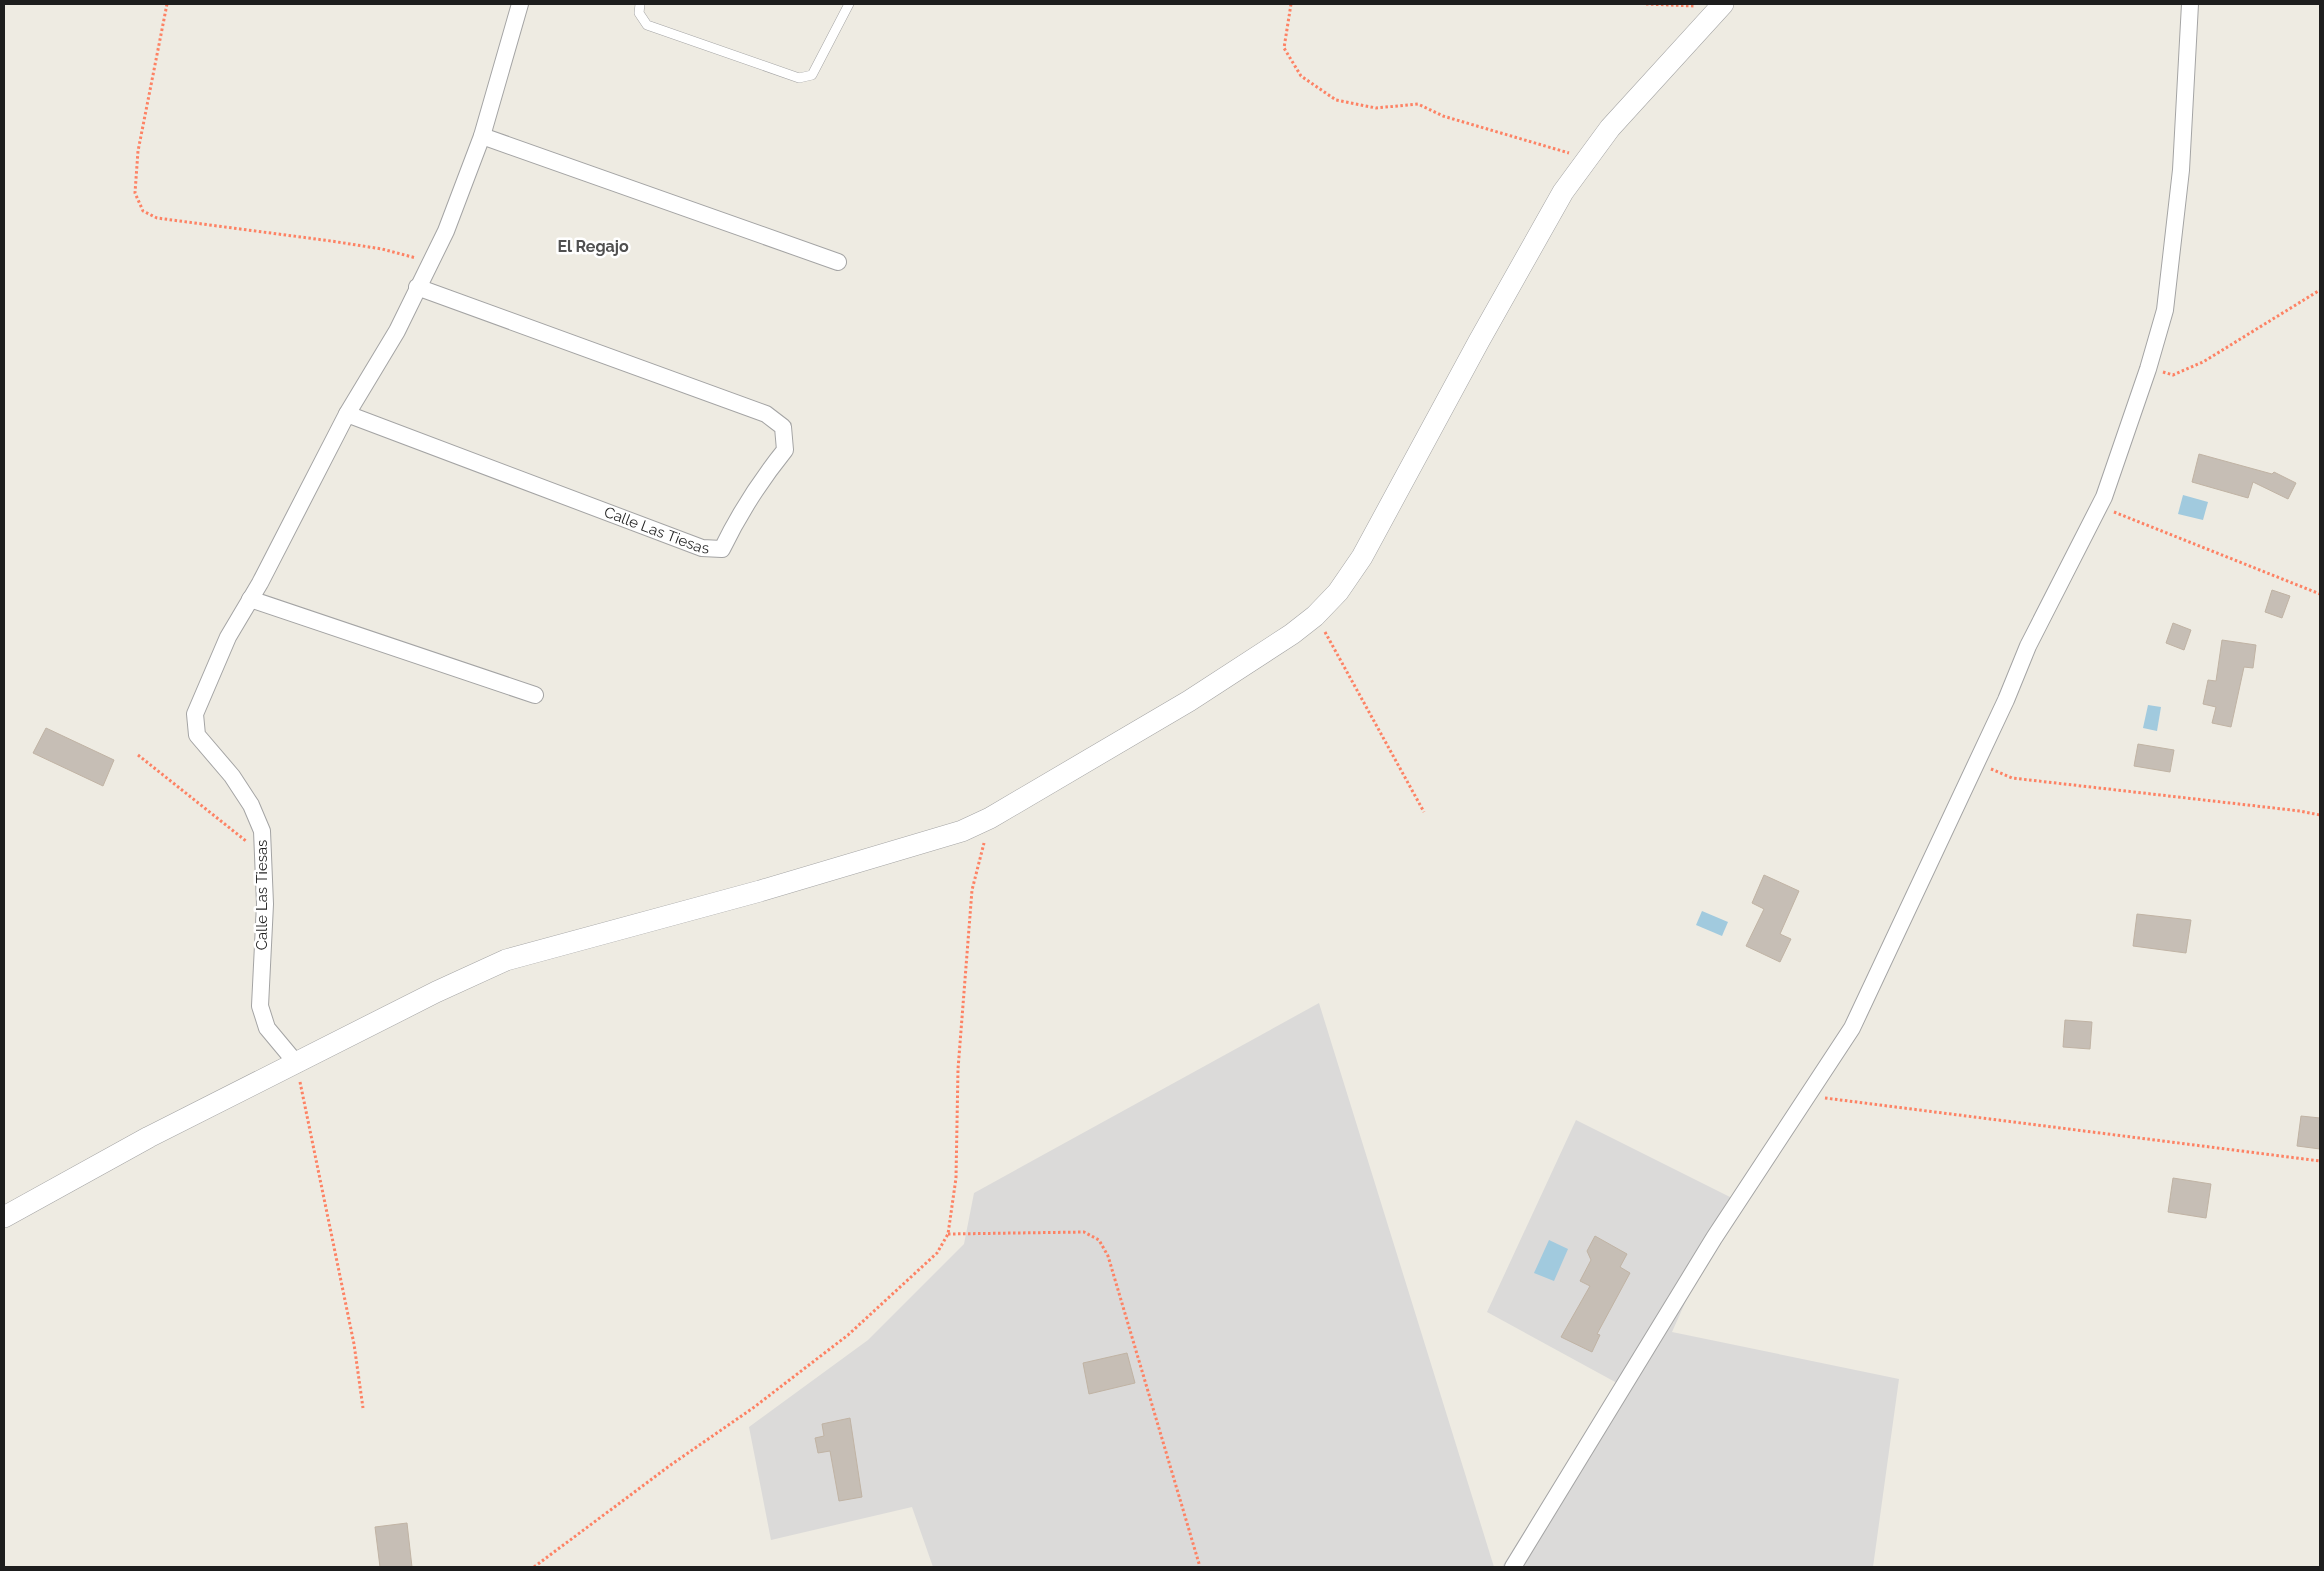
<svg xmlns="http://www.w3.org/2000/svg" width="2324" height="1571" font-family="Raleway,sans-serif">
	<rect width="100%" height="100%" fill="#eeebe2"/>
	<g fill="#dbdad9">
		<polygon points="1319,1003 1494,1567 933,1567 912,1507 771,1540 749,1427 868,1340 964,1244 974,1193"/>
		<polygon points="1576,1120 1732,1198 1672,1332 1899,1379 1873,1567 1502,1567 1617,1383 1487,1312"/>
	</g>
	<g fill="#a1cade">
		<polygon points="2183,495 2208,502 2203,520 2178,514"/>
		<polygon points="2148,705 2161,707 2157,731 2143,728"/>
		<polygon points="1702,911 1728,922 1722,936 1696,925"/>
		<polygon points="1549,1240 1568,1249 1554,1281 1534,1273"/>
	</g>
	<g fill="#c6beb5" stroke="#c0b3a4">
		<polygon points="2199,454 2272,474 2274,472 2296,483 2288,499 2253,482 2248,498 2192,482"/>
		<polygon points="2272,590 2290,596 2282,618 2265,612"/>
		<polygon points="2173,623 2191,630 2184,650 2166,643"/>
		<polygon points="2222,640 2256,645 2253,668 2244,667 2231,727 2212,723 2216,707 2203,704 2208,680 2216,681"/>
		<polygon points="46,728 114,760 103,786 33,753"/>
		<polygon points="2138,744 2174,750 2170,772 2134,766"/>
		<polygon points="1764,875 1799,891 1780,934 1791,939 1780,962 1746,946 1764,909 1752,903"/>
		<polygon points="2137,914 2191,920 2186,953 2133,946"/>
		<polygon points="2065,1020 2092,1022 2090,1049 2063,1047"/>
		<polygon points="2301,1116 2320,1118 2320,1149 2297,1146"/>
		<polygon points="2173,1178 2211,1184 2206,1218 2168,1212"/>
		<polygon points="1595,1236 1627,1254 1620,1267 1630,1273 1597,1334 1600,1335 1592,1352 1561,1337 1590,1286 1580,1281 1591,1260 1587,1251"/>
		<polygon points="1127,1353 1135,1383 1089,1394 1083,1363"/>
		<polygon points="850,1418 862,1497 839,1501 830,1451 818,1453 815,1438 824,1436 822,1424"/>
		<polygon points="407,1523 412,1567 380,1567 375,1527"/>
	</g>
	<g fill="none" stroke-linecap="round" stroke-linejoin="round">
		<g stroke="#a4a4a4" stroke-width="10">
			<polyline id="service" points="640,4 639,13 647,25 799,78 812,75 849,4"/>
		</g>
		<g stroke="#a4a4a4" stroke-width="18">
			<g id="minor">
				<polyline points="482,136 838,262"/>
				<path id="s1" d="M 347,414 L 702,548 L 722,549 C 739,514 760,481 785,450 L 783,427 L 766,414 L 417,287"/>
				<polyline points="250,599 535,695"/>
				<polyline points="297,1064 267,1028 260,1006 265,904 262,831 251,805 232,776 197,735 195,714 228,637 260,583 347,414 397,331 446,231 482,136 520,4"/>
				<polyline points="1513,1567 1714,1238 1852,1028 2006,700 2028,646 2104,497 2148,369 2165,310 2181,170 2190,4"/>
			</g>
		</g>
		<g stroke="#a4a4a4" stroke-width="22">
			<polyline id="tertiary" points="4,1217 149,1137 436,992 506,960 760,891 962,831 990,818 1189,701 1292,634 1315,616 1338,592 1362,557 1479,341 1563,192 1610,128 1723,4"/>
		</g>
		<g stroke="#fd8264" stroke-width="3" stroke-dasharray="2.5 2.5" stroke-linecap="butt">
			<polyline points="167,4 138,151 135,193 143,211 157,218 331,241 382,249 416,258"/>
			<polyline points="1291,4 1284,48 1301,76 1336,100 1376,108 1418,104 1443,116 1569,153"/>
			<polyline points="1646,4 1694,6"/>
			<polyline points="2163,372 2173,375 2203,362 2320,290"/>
			<polyline points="2114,512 2320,594"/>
			<polyline points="1325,632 1424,812"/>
			<polyline points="138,755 246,841"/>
			<polyline points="1991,769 2012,778 2300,811 2320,815"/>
			<polyline points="300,1082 354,1344 363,1408"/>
			<polyline points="1825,1098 2320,1161"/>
			<polyline points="948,1234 1084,1232 1099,1240 1108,1256 1200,1567"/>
			<polyline points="534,1567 672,1464 753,1408 848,1335 937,1253 948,1234 956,1178 958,1069 972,890 984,843"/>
		</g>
		<use href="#service" stroke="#fff" stroke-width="9"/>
		<use href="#minor" stroke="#fff" stroke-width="16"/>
		<use href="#tertiary" stroke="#fff" stroke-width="21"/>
	</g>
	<g text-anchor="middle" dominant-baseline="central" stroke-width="5" stroke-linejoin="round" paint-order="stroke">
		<g font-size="15" fill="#1d1d1d" stroke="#fff">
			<text stroke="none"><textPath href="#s1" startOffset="331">Calle Las Tiesas</textPath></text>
			<text transform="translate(262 895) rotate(-90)">Calle Las Tiesas</text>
		</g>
		<g font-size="16" font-weight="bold" fill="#505050" stroke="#fff">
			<text x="593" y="246">El Regajo</text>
		</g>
	</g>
	<rect width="2324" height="1571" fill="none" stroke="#1d1d1d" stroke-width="10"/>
</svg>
